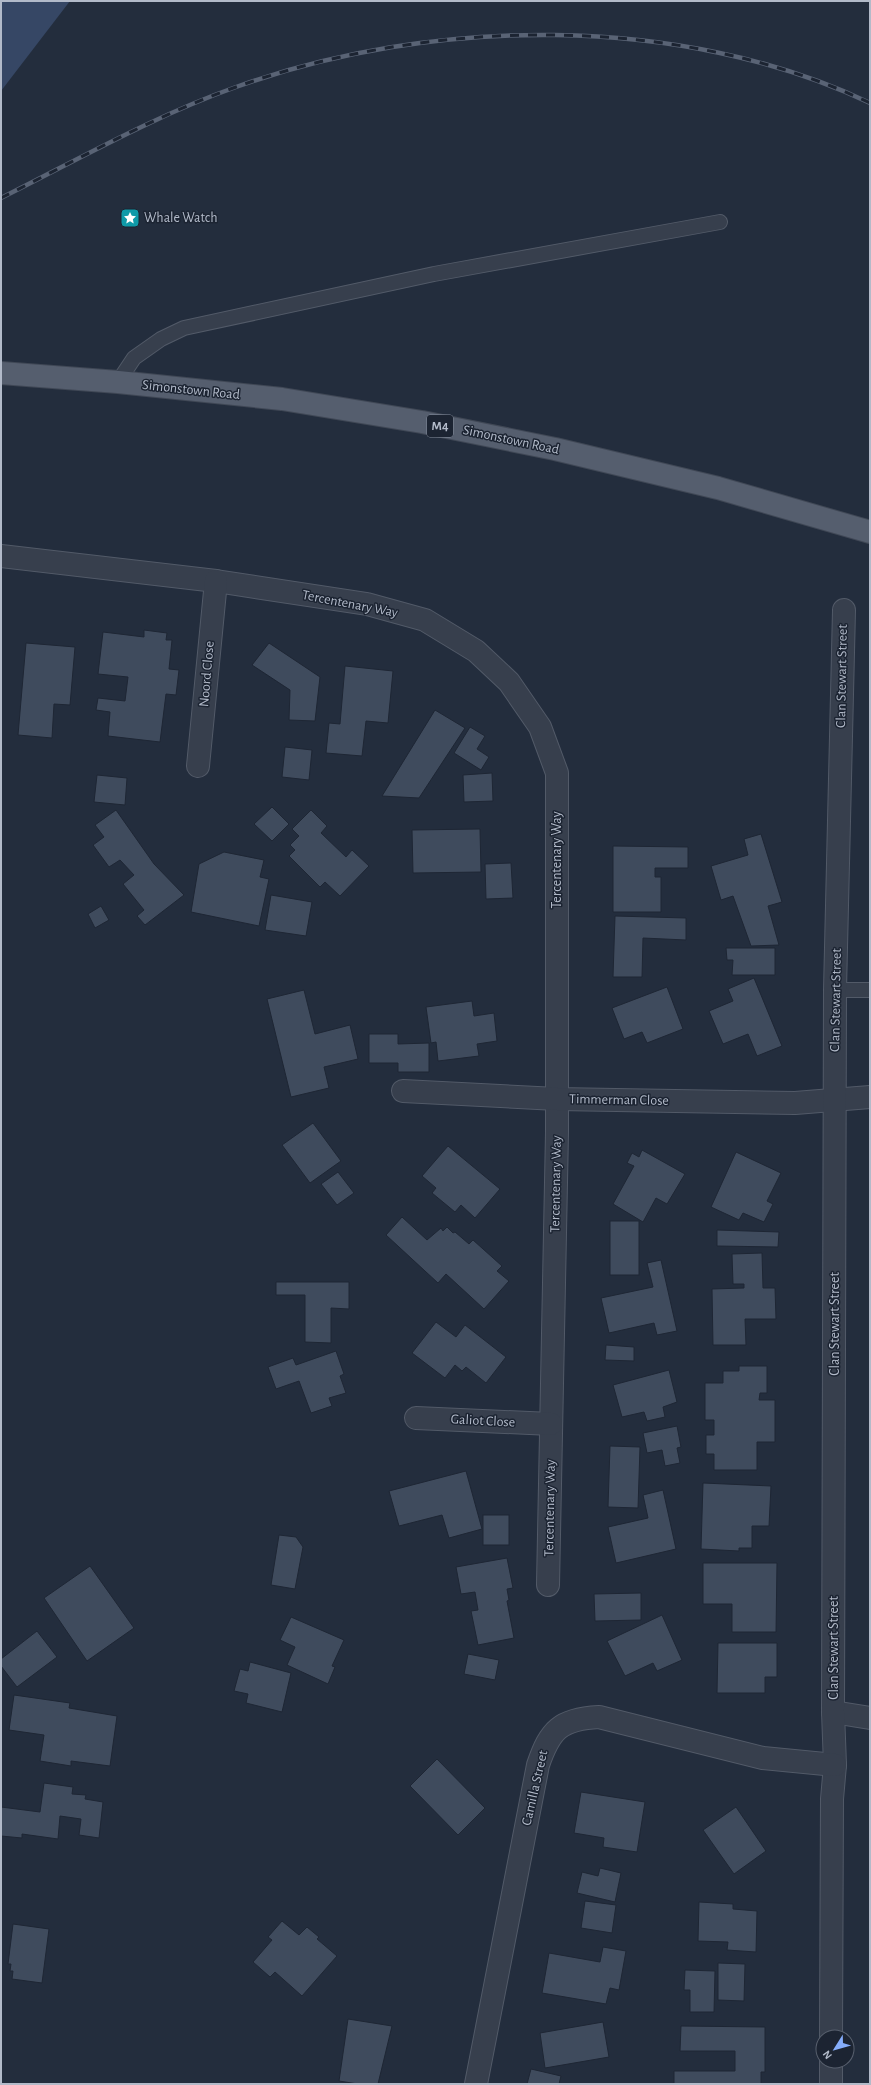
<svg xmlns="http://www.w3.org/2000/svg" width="871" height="2085" font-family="'Alegreya Sans',sans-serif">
	<rect width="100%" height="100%" fill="#232d3d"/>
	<polygon fill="#364765" points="1,1 70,1 1,91"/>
	<g fill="#3f4b5d" stroke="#1e2634">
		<polygon points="144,630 167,633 166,640 172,640 169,669 179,670 176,695 166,694 160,742 108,736 110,712 96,710 98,698 125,701 128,677 98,674 103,632 144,637"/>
		<polygon points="26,643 75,647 70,705 54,704 52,738 18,735"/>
		<polygon points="269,643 320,677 315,721 289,720 290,690 252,665"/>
		<polygon points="345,666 393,671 388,723 366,721 362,756 326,753 329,723 340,724"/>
		<polygon points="435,710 465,728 419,798 382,796"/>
		<polygon points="470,727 485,736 477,749 489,757 481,770 454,753"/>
		<polygon points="285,747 312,750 309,780 282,777"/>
		<polygon points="492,773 493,801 464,802 463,775"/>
		<polygon points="97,775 127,778 125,805 94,802"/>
		<polygon points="272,807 289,824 272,841 254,824"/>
		<polygon points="116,810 154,864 184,895 145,925 137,916 144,910 123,884 134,875 120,860 109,867 93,845 104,837 95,825"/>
		<polygon points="311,810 327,826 321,833 346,857 352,850 369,866 340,896 325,882 320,887 289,856 295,850 290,845 299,836 292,829"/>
		<polygon points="480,829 481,872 413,873 412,830"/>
		<polygon points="761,834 782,902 768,906 779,945 751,946 733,896 721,900 711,866 748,855 744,839"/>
		<polygon points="613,846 688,847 688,868 655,868 655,877 661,877 661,912 613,912"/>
		<polygon points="224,852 264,860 260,877 269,879 259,926 191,912 199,864"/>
		<polygon points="511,863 513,898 486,899 485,864"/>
		<polygon points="271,895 312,902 306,936 265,930"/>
		<polygon points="101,906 109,920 95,928 88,914"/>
		<polygon points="615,916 686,918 686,940 643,938 642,977 613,977"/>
		<polygon points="726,948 775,948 775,975 732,975 733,960 727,960"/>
		<polygon points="754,978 782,1046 757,1056 748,1034 723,1044 709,1011 733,1001 728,989"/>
		<polygon points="667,987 683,1029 647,1043 642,1032 624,1039 612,1008"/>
		<polygon points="304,990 315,1034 350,1025 358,1059 324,1067 329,1088 291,1097 267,999"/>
		<polygon points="472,1001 474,1016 494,1013 497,1041 477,1044 479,1056 438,1061 436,1042 431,1043 426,1007"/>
		<polygon points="369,1034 398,1034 398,1044 429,1043 429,1072 398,1072 398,1063 369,1063"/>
		<polygon points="313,1123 341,1161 310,1183 282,1145"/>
		<polygon points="448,1146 500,1189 475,1218 461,1205 455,1212 432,1193 436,1188 422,1176"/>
		<polygon points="642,1150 685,1174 667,1204 656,1198 643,1222 613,1204 634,1166 627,1163 632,1153 639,1157"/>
		<polygon points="736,1152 781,1173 767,1201 773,1204 764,1222 743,1213 739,1220 711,1207"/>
		<polygon points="338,1172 354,1193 337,1205 321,1184"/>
		<polygon points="402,1217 427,1240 441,1228 443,1231 447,1227 453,1233 455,1232 469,1244 473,1240 502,1266 497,1271 509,1281 484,1309 446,1274 438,1283 386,1235"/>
		<rect x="610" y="1221" width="29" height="54"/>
		<polygon points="717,1230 779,1232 778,1247 717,1246"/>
		<polygon points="762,1253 763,1288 775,1288 776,1319 745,1319 746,1345 713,1345 712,1289 744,1288 744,1284 733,1284 732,1254"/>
		<polygon points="661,1260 677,1331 657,1335 654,1323 609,1333 601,1298 653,1287 647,1263"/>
		<polygon points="276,1282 349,1282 349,1309 331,1308 331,1343 305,1342 305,1295 276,1295"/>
		<polygon points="436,1322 456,1337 465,1325 506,1357 486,1383 466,1367 462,1371 455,1365 445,1378 412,1353"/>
		<polygon points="606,1345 634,1347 634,1361 605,1360"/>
		<polygon points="336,1351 344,1374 340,1376 346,1393 329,1398 332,1406 311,1413 299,1381 276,1389 268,1367 293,1358 296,1365"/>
		<polygon points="739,1366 767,1366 767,1393 760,1393 759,1400 775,1400 775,1442 757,1442 757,1470 714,1470 714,1454 706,1454 706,1435 714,1435 714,1420 705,1420 705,1383 723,1383 723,1371 739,1371"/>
		<polygon points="669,1370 677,1402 663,1407 665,1417 647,1421 644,1412 622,1417 613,1385"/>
		<polygon points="677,1426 681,1447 677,1448 680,1463 665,1466 662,1450 647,1453 643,1433"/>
		<polygon points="610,1446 640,1447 638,1508 608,1507"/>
		<polygon points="466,1471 482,1529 449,1538 442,1515 399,1526 389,1491"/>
		<polygon points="703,1483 771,1486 769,1526 752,1526 752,1548 739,1548 739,1551 701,1549"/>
		<polygon points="663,1490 676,1549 616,1563 608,1527 648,1518 643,1495"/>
		<rect x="483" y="1515" width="26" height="30"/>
		<polygon points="279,1535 296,1537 303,1547 295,1589 271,1585"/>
		<polygon points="507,1558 513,1588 507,1589 509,1600 507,1601 514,1638 478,1645 471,1611 478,1610 475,1592 461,1594 456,1567"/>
		<polygon points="703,1563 777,1563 776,1632 732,1632 732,1604 703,1604"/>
		<polygon points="90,1566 134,1628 87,1661 44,1598"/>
		<polygon points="641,1593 641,1620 595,1621 594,1594"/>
		<polygon points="662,1615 682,1660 657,1671 653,1663 625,1676 607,1641"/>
		<polygon points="291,1617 344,1640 332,1666 335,1667 328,1684 287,1665 295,1647 280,1640"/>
		<polygon points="37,1631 57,1657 17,1687 1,1666 1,1659"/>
		<polygon points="718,1643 777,1643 777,1677 765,1677 765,1693 717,1693"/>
		<polygon points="468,1654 499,1660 495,1680 464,1674"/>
		<polygon points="250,1662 291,1673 282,1712 246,1703 248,1694 234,1691 240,1669 248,1671"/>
		<polygon points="14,1695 70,1703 69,1708 117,1716 110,1766 71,1761 71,1766 40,1761 44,1735 9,1730"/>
		<polygon points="437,1759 485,1808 458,1835 410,1786"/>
		<polygon points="44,1783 73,1787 72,1794 86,1795 85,1799 103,1802 99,1838 79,1835 81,1819 60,1816 58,1839 22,1834 22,1838 1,1836 1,1807 40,1812"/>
		<polygon points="581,1792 645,1802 637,1852 603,1847 604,1838 574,1833"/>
		<polygon points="736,1807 766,1851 734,1874 703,1830"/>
		<polygon points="600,1868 621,1873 615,1902 577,1893 582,1872 598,1876"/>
		<polygon points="585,1901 616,1905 612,1933 581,1928"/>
		<polygon points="699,1902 733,1904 733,1909 757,1911 756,1952 727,1950 728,1942 698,1941"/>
		<polygon points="282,1921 299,1935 307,1927 319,1937 317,1939 337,1956 302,1996 275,1972 270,1977 253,1962 272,1940 268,1937"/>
		<polygon points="13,1924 49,1929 42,1983 12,1979 13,1971 10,1971 11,1964 8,1964"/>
		<polygon points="603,1947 626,1951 619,1990 610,1988 606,2004 542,1993 549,1953 600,1962"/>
		<polygon points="718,1963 745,1964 744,2001 718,2000"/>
		<polygon points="685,1970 715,1971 714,2012 690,2012 690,1990 684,1990"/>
		<polygon points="348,2019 392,2026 378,2084 358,2084 339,2081"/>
		<polygon points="603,2022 609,2057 545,2068 540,2033"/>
		<polygon points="681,2026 765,2027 765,2072 761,2072 761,2084 674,2084 674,2071 735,2071 735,2051 680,2051"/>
		<polygon points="531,2069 561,2076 559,2084 527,2084"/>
	</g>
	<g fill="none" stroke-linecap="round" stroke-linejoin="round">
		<g stroke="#525a68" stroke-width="16">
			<g id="service">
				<polyline points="118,382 134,358 161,339 184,328 434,274 720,222"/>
				<polyline points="835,990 870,990"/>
			</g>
		</g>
		<g stroke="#525a68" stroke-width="24">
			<g id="minor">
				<polyline points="1,556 216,581 367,604 425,620 476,651 509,682 540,727 557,773 557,1132 548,1585"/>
				<polyline points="198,766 216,581"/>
				<polyline points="403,1091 557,1099 795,1103 870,1097"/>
				<polyline points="416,1418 551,1424"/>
				<polyline points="833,1712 870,1718"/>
				<polyline points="831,2037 832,1799 835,1765 833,1712 835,990 844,610"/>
				<path d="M 476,2084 L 538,1765 C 550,1730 560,1719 599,1717 L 763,1758 L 835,1765"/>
				<polyline points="831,2084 831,2061"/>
			</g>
		</g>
		<g stroke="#404856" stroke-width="24">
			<polyline id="primary" points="1,373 118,382 282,399 422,422 555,449 718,488 870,532"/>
		</g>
		<use href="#service" stroke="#373f4d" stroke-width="14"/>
		<use href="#minor" stroke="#373f4d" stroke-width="22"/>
		<use href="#primary" stroke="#555e6e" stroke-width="22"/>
		<g stroke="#596375" stroke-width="4.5">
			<path id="rail" d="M 1,198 C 79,159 154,116 236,87 C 431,17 681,13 870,103"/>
		</g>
		<use href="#rail" stroke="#1c2432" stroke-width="3" stroke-dasharray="9" stroke-linecap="butt"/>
	</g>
	<defs>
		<g id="sight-square" transform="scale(1)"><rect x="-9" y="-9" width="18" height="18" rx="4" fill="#0f9aa8" stroke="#1c2432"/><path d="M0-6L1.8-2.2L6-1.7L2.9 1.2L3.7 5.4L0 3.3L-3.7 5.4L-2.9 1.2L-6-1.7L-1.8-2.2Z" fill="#fff"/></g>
	</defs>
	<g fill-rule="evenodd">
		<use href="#sight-square" x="130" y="218"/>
	</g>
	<g text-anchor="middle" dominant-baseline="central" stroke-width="3" stroke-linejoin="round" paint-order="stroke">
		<rect fill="#1c2432" stroke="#858d9c" stroke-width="1" x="427" y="415" width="26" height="22" rx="3"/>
		<g font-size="13" font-weight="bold" fill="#b2bac9">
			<text x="440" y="426">M4</text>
		</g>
		<g font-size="14" fill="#b2bac9" stroke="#1c2432" text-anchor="start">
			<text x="144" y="218">Whale Watch</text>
		</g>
		<g font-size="14" fill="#b2bac9" stroke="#1c2432">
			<text transform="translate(191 390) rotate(6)">Simonstown Road</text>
			<text transform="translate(511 440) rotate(12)">Simonstown Road</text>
			<text transform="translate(350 604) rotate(11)">Tercentenary Way</text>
			<text transform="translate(207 674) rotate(-85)">Noord Close</text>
			<text transform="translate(842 676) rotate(-89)">Clan Stewart Street</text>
			<text transform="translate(557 860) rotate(-90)">Tercentenary Way</text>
			<text transform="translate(836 1000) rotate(-89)">Clan Stewart Street</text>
			<text transform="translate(619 1100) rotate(1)">Timmerman Close</text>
			<text transform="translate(556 1184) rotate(-89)">Tercentenary Way</text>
			<text transform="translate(835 1324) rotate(-90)">Clan Stewart Street</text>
			<text transform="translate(483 1421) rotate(3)">Galiot Close</text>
			<text transform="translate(550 1508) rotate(-89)">Tercentenary Way</text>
			<text transform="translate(834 1648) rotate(-90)">Clan Stewart Street</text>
			<text transform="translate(535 1788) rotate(-77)">Camilla Street</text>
		</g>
	</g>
	<rect width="871" height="2085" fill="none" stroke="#b2bac9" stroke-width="4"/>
	<g transform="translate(835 2049) rotate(233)"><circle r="19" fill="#1c2432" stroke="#58606e"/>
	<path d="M0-3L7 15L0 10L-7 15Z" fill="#85adfb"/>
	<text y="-6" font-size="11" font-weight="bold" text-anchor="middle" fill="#b2bac9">N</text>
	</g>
</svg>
